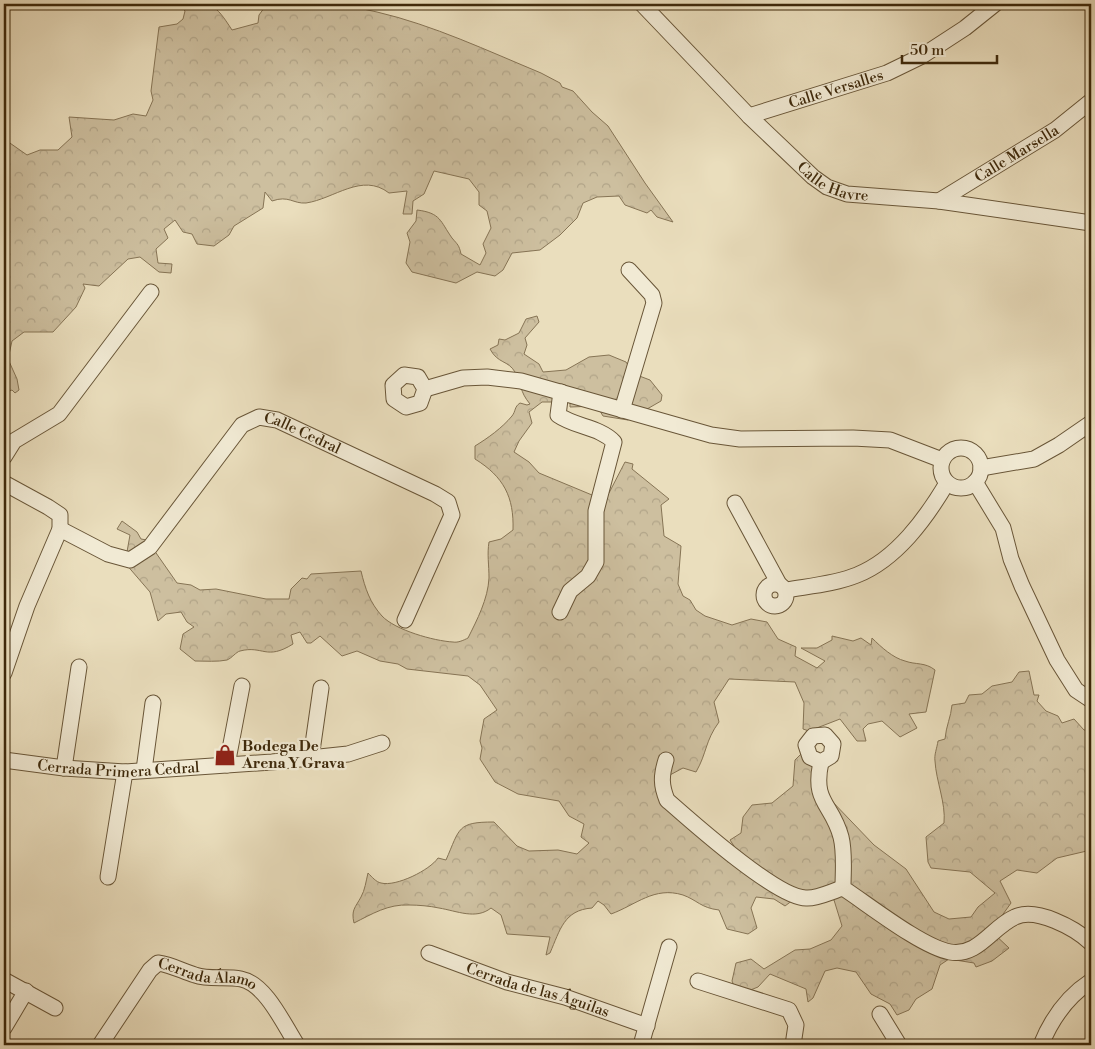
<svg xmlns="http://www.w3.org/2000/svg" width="1095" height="1049" font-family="'Libre Bodoni',serif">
	<defs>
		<pattern id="forest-crowns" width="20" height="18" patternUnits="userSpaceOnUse" patternTransform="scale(1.25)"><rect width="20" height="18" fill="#cdbf9f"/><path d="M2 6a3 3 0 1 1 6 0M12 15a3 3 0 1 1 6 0" fill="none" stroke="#b1a488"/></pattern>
	</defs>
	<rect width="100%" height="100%" fill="#eadebd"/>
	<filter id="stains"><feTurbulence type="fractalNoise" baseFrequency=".004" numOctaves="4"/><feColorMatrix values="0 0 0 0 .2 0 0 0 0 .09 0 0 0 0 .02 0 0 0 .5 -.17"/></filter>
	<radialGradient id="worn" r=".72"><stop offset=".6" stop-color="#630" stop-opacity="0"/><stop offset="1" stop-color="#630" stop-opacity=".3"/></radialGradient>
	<g fill="url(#forest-crowns)" stroke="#867455">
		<path d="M 180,4 C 213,4 214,2 232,30 L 258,23 L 259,15 L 267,4 C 304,4 341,3 377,12 C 433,25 488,51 541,73 L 560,83 L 562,87 L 573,91 L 592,112 L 608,126 L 645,183 L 673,222 L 657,217 L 651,210 L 647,213 L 625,205 L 619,196 L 597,197 L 583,203 L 577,218 L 560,235 L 540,250 L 512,253 L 503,270 L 495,276 L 477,272 L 456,283 L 412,272 L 406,263 L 410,242 L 407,233 L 416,221 L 417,210 C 441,213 440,221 452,238 C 458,245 459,245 461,254 L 480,265 L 486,253 L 483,244 L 491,228 L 487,211 L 479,205 L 479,192 L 469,179 L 434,171 L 424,194 L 413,201 L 412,214 L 403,214 L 407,191 L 389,193 C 362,172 334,199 306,203 C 293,204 289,195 272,201 L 265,192 L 263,208 L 234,226 L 229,235 L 214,246 L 197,244 L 192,234 L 183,232 L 175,220 L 164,229 L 168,238 L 156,249 L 158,263 L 172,264 L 171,273 L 159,272 L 140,257 L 128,259 L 99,286 L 83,284 L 85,288 L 76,307 L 53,332 L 24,332 L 12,341 L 8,359 L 17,379 L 19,390 L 15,393 L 12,390 L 4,393 L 4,143 L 7,141 L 27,155 L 40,150 L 58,150 L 72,137 L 69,117 L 114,120 L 133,114 L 146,116 L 153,100 L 151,91 L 159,27 L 177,24 L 183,19 L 185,11 Z"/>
		<path d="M 537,316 L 539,322 L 525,338 L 527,345 L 524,354 L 539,364 L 543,372 L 566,370 L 589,357 L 609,355 L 626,362 L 634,374 L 650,380 L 662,395 L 661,401 L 628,420 L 603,416 L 597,406 L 570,407 L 570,402 L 542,402 L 529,412 L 532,423 L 519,441 L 514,452 L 529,462 L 539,473 L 592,495 L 609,493 L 625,462 L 633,464 L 632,469 L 669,499 L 661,505 L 664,536 L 681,546 L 678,584 L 683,596 L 690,600 L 696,610 L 705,616 L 732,625 L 751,619 L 767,622 L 778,639 L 796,647 L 795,656 L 817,668 L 825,661 L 801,648 L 817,648 L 832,640 L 832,636 L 853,641 L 861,638 L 871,645 L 872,638 C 881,647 893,658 905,661 C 916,665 925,662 935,670 L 926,712 L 909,714 L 917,728 L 900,737 L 882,721 L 868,724 L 863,729 L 866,741 L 857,741 L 840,719 L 809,731 L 803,729 L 804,703 L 795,682 L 729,679 L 714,702 L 719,722 C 705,741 707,753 696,772 L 683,768 L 668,776 L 672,794 L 720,840 L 734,846 L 730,840 L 741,833 L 743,817 L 752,805 L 772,803 L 793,786 L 795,760 L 803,752 L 819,766 L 828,797 L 874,845 L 906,869 L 934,912 L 949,919 L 971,917 L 978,907 L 995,893 L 970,872 L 931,868 L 928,862 L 926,837 L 944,823 C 946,803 936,781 935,761 C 934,755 937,748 938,741 L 945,739 C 946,726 951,717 952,705 L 965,703 L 969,695 L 982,694 L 992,686 L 1012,682 L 1019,672 L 1029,671 L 1034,695 L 1039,695 L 1037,701 L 1046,711 L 1058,716 L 1062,723 L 1074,719 L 1084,730 L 1091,731 L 1091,850 L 1057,858 L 1037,873 L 1017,870 L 1000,881 L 1011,903 L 991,931 L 1009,948 L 992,961 L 976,967 L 974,963 L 949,959 L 940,965 L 932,989 L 916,999 L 909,1010 L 897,1015 L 890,1004 L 871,994 L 856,972 L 837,968 L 825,971 L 813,998 L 808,1002 L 806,989 L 770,974 L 758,987 L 738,995 L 732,981 L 736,963 L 751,959 L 764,969 L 795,950 L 810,949 L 831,940 L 842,926 L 834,900 L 822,894 L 805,891 L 785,906 L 774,899 L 756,897 L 751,908 L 757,928 L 748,934 L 727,929 L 719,910 C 701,908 697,900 683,895 C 654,886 636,905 611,914 L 604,905 L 598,901 L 592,908 C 564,910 560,930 550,953 L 546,955 L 550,937 L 507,934 L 501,915 L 491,908 C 476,920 457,911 439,908 C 430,906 418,905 409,905 C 388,904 372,914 354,923 C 351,910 355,908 361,897 C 365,890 366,881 368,873 C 372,877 376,882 381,883 C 396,887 430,870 438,858 L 446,860 C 460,828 457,822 494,822 L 517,846 L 529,851 L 558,850 L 577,854 L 589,843 L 581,837 L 584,824 L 569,816 L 559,801 L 518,794 L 495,782 L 480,759 L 482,748 L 480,741 L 484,719 L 497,710 L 480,685 L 468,676 L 407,669 L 398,664 L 380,661 L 357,651 L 342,656 L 320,636 L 311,643 L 307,643 L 300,632 L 291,635 L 293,644 C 266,661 263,645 240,651 C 236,652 232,658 227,660 C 218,662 205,661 195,661 L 180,649 L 183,634 L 194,627 L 187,622 L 181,612 L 166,614 L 158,621 L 150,592 L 125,563 L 130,535 L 117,529 L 122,521 L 137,532 L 141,539 L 147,540 L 177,583 L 191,585 L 200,590 L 216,589 L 266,599 L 289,599 L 291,589 L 302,578 L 307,579 L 311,574 L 361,571 C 365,588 370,603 382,616 C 395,630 434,641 453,642 C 458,643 464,640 468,638 C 477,620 488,599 489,578 C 489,565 487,554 489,542 L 501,539 L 513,530 C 514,497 504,477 475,459 L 475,446 C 488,438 502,428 512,416 C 516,411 514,407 520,403 L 527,405 L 530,404 C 519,391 522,384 515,372 C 508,360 498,364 490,349 L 498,345 L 499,339 L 505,340 L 519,333 L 526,319 Z"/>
	</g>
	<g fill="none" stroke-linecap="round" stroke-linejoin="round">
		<g stroke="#695638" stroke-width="17">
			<g id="minor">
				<path id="s1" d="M 642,4 L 749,116 L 813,177 L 827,187 L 847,194 L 939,201 L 1091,223"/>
				<path id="s2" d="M 749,116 L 887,73 L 922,56 L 965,28 L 995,4"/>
				<path id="s3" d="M 939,201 L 1055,130 L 1091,101"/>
				<polygon points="404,375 418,377 425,389 420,403 406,407 394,399 393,385"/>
				<polyline points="425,389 463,378 487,377 521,381 711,435 740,439 853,438 890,440 942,460"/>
				<polyline points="622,410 654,303 652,295 629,270"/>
				<circle cx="961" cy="468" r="20"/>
				<polyline points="4,457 14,441 59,414 151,292"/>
				<polyline points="981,468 1034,459 1059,445 1091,423"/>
				<polyline points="975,482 1003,528 1011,559 1022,586 1057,660 1076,690 1091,700"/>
				<polyline points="4,483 48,507 60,515 60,529 27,606 4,673"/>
				<polyline points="735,503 779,584"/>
				<path id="s4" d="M 60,529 L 108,554 L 130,560 L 150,547 L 242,425 L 259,417 L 277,420 L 435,494 L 448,502 L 452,515 L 405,620"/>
				<circle cx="775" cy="595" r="11"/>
				<path d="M 786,590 C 809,586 835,584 857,575 C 897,559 926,518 947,483"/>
				<path d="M 560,612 L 570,591 L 588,576 L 596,562 L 596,511 L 614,442 C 600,427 575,427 558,415 L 561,392"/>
				<polygon points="825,735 833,744 831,756 821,762 810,757 806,745 813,736"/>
				<polyline points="311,758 321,688"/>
				<path id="s5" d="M 4,760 L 64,768 L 125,772 L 272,762 L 348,754 L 382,743"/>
				<path d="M 666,760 C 661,776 661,785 667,800 C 692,822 777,898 806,898 C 817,899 832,891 843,888"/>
				<path d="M 821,762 C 812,803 832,803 841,837 C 845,853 843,871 843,888 C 869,905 922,947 950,952 C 978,957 992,927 1015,917 C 1036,907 1075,928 1091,943"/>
				<polyline points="227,765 242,686"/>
				<polyline points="64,768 79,667"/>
				<polyline points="144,770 153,703"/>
				<polyline points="108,877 125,772"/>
				<path id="s6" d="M 429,953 L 507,982 L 565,997 L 647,1026"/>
				<polyline points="4,980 55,1008"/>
				<polyline points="698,981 789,1010 796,1025 793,1045"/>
				<polyline points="880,1014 899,1045"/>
				<polyline points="4,1028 26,991"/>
				<path id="s7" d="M 100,1045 L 150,970 L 158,963 C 172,965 182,971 195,975 C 209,980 226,976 241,979 C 266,984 284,1025 297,1045"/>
				<polyline points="641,1045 669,947"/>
				<path d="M 1041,1045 C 1051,1020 1068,996 1091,981"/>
			</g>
		</g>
		<use href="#minor" stroke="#f1ead4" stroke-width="15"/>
	</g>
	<defs>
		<g id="shop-bare" transform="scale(1.725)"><path d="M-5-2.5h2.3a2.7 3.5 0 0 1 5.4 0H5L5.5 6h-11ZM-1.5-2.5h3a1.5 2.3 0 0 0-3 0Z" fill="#8f2418" stroke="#f1ead4" stroke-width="2.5" paint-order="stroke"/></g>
	</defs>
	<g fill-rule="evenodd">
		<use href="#shop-bare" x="225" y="755"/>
	</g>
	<g text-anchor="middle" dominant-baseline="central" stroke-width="4.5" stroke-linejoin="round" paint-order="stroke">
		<g font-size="15" fill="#3e290b" stroke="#f1ead4">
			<text stroke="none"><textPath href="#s2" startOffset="91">Calle Versalles</textPath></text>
			<text stroke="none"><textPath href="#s3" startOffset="91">Calle Marsella</textPath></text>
			<text stroke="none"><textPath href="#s1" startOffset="264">Calle Havre</textPath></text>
			<text stroke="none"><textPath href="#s4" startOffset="319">Calle Cedral</textPath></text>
			<text stroke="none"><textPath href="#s5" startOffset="115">Cerrada Primera Cedral</textPath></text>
			<text stroke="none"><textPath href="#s7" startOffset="152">Cerrada Álamo</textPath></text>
			<text stroke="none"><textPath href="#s6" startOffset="115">Cerrada de las Águilas</textPath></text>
		</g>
		<g font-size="15" font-weight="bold" fill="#3e290b" stroke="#f1ead4" text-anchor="start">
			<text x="242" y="746">Bodega De<tspan x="242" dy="17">Arena Y Grava</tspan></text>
		</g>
	</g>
	<rect width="1095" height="1049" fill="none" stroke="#eadebd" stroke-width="20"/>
	<rect x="5" y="5" width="1085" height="1039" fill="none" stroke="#3e290b" stroke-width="2.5"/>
	<rect x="10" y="10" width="1075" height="1029" fill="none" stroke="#3e290b"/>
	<path d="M902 55v8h95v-8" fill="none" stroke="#3e290b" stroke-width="2.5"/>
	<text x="910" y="55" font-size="15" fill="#3e290b" stroke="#f1ead4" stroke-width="4" paint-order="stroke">50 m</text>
	<rect width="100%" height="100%" filter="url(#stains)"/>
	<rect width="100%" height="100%" fill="url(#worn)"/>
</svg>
